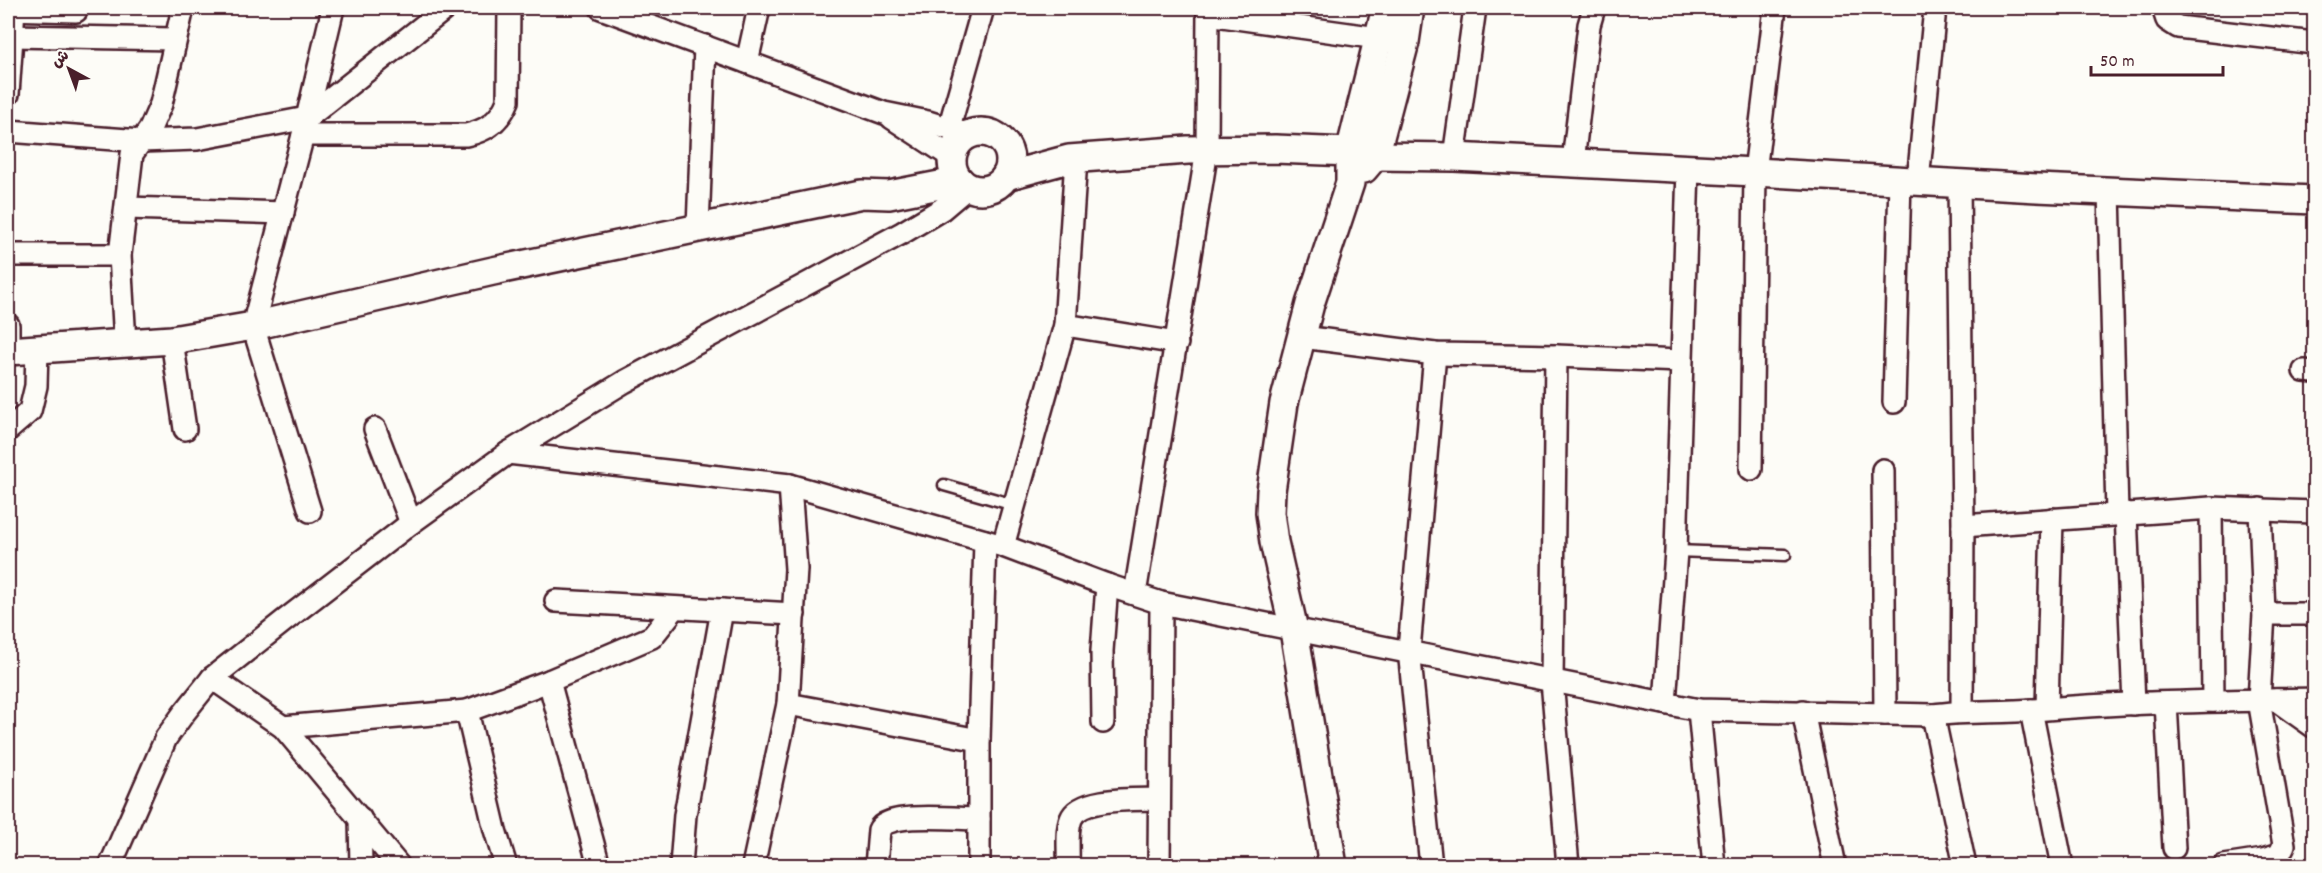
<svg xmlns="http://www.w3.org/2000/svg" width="2322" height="873" font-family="Dekko,'Playpen Sans Arabic',sans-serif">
	<rect width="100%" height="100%" fill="#fdfcf7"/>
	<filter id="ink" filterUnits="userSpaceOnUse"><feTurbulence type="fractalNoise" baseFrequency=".0167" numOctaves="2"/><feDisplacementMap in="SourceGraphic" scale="12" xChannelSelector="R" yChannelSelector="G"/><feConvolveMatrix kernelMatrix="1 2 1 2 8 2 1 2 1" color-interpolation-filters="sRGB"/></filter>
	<g filter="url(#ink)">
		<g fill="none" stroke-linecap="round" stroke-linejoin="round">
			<g stroke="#4a1f2b" stroke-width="15">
				<g id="service">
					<polyline points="944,485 1014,505"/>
					<polyline points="1676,551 1785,555"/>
				</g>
			</g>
			<g stroke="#4a1f2b" stroke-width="26">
				<g id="minor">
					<polyline points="601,8 884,113 928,122 969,135"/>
					<polyline points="2163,8 2167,20 2178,27 2314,43"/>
					<polyline points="8,9 76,11"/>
					<polyline points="1208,14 1392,40"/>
					<polyline points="12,36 174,39"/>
					<polyline points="747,62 759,8"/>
					<polyline points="8,94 14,9"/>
					<polyline points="892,118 953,158"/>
					<polyline points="949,128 983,8"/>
					<polyline points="8,131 141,141 197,139 307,118 446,8"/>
					<path d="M 303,135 L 466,135 C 487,131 500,121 508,101 L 509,8"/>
					<polyline points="1454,157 1475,8"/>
					<polyline points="1573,162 1589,25 1594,8"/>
					<polyline points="1918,181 1935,8"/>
					<polyline points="1959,184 1963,526 1962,711"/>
					<polyline points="2109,190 2117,514"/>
					<polyline points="127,208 283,213"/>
					<polyline points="698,228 705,46"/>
					<polyline points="8,255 120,255"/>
					<polyline points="8,325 8,351"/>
					<polyline points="1065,325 1177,343"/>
					<polyline points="1302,337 1435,354 1556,356 1681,361"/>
					<polyline points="172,340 185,429"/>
					<polyline points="125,343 120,255 132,154 150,129 161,104 183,8"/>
					<polyline points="1556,356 1552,681 1568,866"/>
					<polyline points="2304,371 2314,372"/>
					<polyline points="1894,402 1900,180"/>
					<polyline points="375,429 411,523"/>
					<polyline points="8,430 30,411 36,386 37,350"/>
					<path d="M 508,453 L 790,485 L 1003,546 L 1107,585 L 1161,603 L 1699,710 L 1933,715 C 1967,710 2000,713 2034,710 C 2127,702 2221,701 2314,699"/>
					<polyline points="1751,469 1755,172 1775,8"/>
					<polyline points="1883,470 1885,714"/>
					<polyline points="2211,508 2213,701"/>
					<polyline points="310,511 253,326 303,135 333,8"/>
					<polyline points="2126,513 2134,704"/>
					<polyline points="1963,526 2211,508 2314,512"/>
					<polyline points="1003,546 1065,325 1076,159"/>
					<polyline points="1135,594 1207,150 1208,8"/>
					<polyline points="556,601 794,614"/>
					<polyline points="2264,614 2314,614"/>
					<polyline points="212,678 283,727 399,866"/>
					<polyline points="549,681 599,866"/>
					<polyline points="2276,700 2314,727"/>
					<polyline points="1665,703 1676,551 1688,168"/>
					<polyline points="2166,703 2174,848"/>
					<polyline points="788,704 979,740"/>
					<polyline points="2047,708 2052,519"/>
					<polyline points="1699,710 1714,866"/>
					<polyline points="2031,710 2062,866"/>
					<polyline points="467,711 495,830 506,866"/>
					<polyline points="1803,711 1835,866"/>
					<polyline points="1933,715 1965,866"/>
					<polyline points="1103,722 1102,651 1107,585"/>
					<polyline points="283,727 467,711 549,681 652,637 675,608"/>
					<polyline points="360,818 361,866"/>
					<polyline points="110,866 166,738 184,713 212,678 284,621 411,523 508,453 624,382 902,233 942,209 968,187"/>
					<polyline points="681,866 685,815 722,610"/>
					<polyline points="753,866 788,704 796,569 790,485"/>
					<path d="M 876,866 L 879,830 C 886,811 959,819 979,819"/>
					<polyline points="979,866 979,740 985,541"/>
					<path d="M 1068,866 C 1069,851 1066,832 1071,819 C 1080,796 1138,800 1159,799"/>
					<polyline points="1159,866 1161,603"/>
					<polyline points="1431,866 1409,650 1435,354"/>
					<polyline points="2224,866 2263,860 2279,855 2284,845 2259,700 2264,614 2260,509"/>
				</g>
			</g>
			<g stroke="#4a1f2b" stroke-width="32">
				<g id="tertiary">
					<circle cx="981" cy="161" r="29"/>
					<polyline points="1364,169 1375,156 1405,42 1410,8"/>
					<polyline points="1006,176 1069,159 1188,150 1275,149 1350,152 1375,156 1454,157 1755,172 2037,188 2314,200"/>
					<polyline points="8,351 172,340 253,326 493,271 862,194 889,195 960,181"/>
					<polyline points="1333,866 1294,630 1274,542 1270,513 1271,491 1284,403 1310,304 1350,183 1350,152 1386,8"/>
				</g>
			</g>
			<use href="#service" stroke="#fdfcf7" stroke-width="10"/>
			<use href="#minor" stroke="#fdfcf7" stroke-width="21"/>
			<use href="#tertiary" stroke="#fdfcf7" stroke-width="27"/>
		</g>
	</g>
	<rect width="2322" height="873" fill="none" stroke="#fdfcf7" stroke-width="30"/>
	<rect x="15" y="15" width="2292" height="843" fill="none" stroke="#4a1f2b" stroke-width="2" filter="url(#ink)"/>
	<g transform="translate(69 69) rotate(319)" stroke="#fdfcf7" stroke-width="4.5" paint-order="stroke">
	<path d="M0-4.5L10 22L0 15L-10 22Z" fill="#4a1f2b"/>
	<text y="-9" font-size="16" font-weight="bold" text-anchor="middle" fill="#4a1f2b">ش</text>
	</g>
	<path d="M2091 66v9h132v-9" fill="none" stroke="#4a1f2b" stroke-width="3"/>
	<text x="2100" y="66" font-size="18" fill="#4a1f2b" stroke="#fdfcf7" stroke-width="4.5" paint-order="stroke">50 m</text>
</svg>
